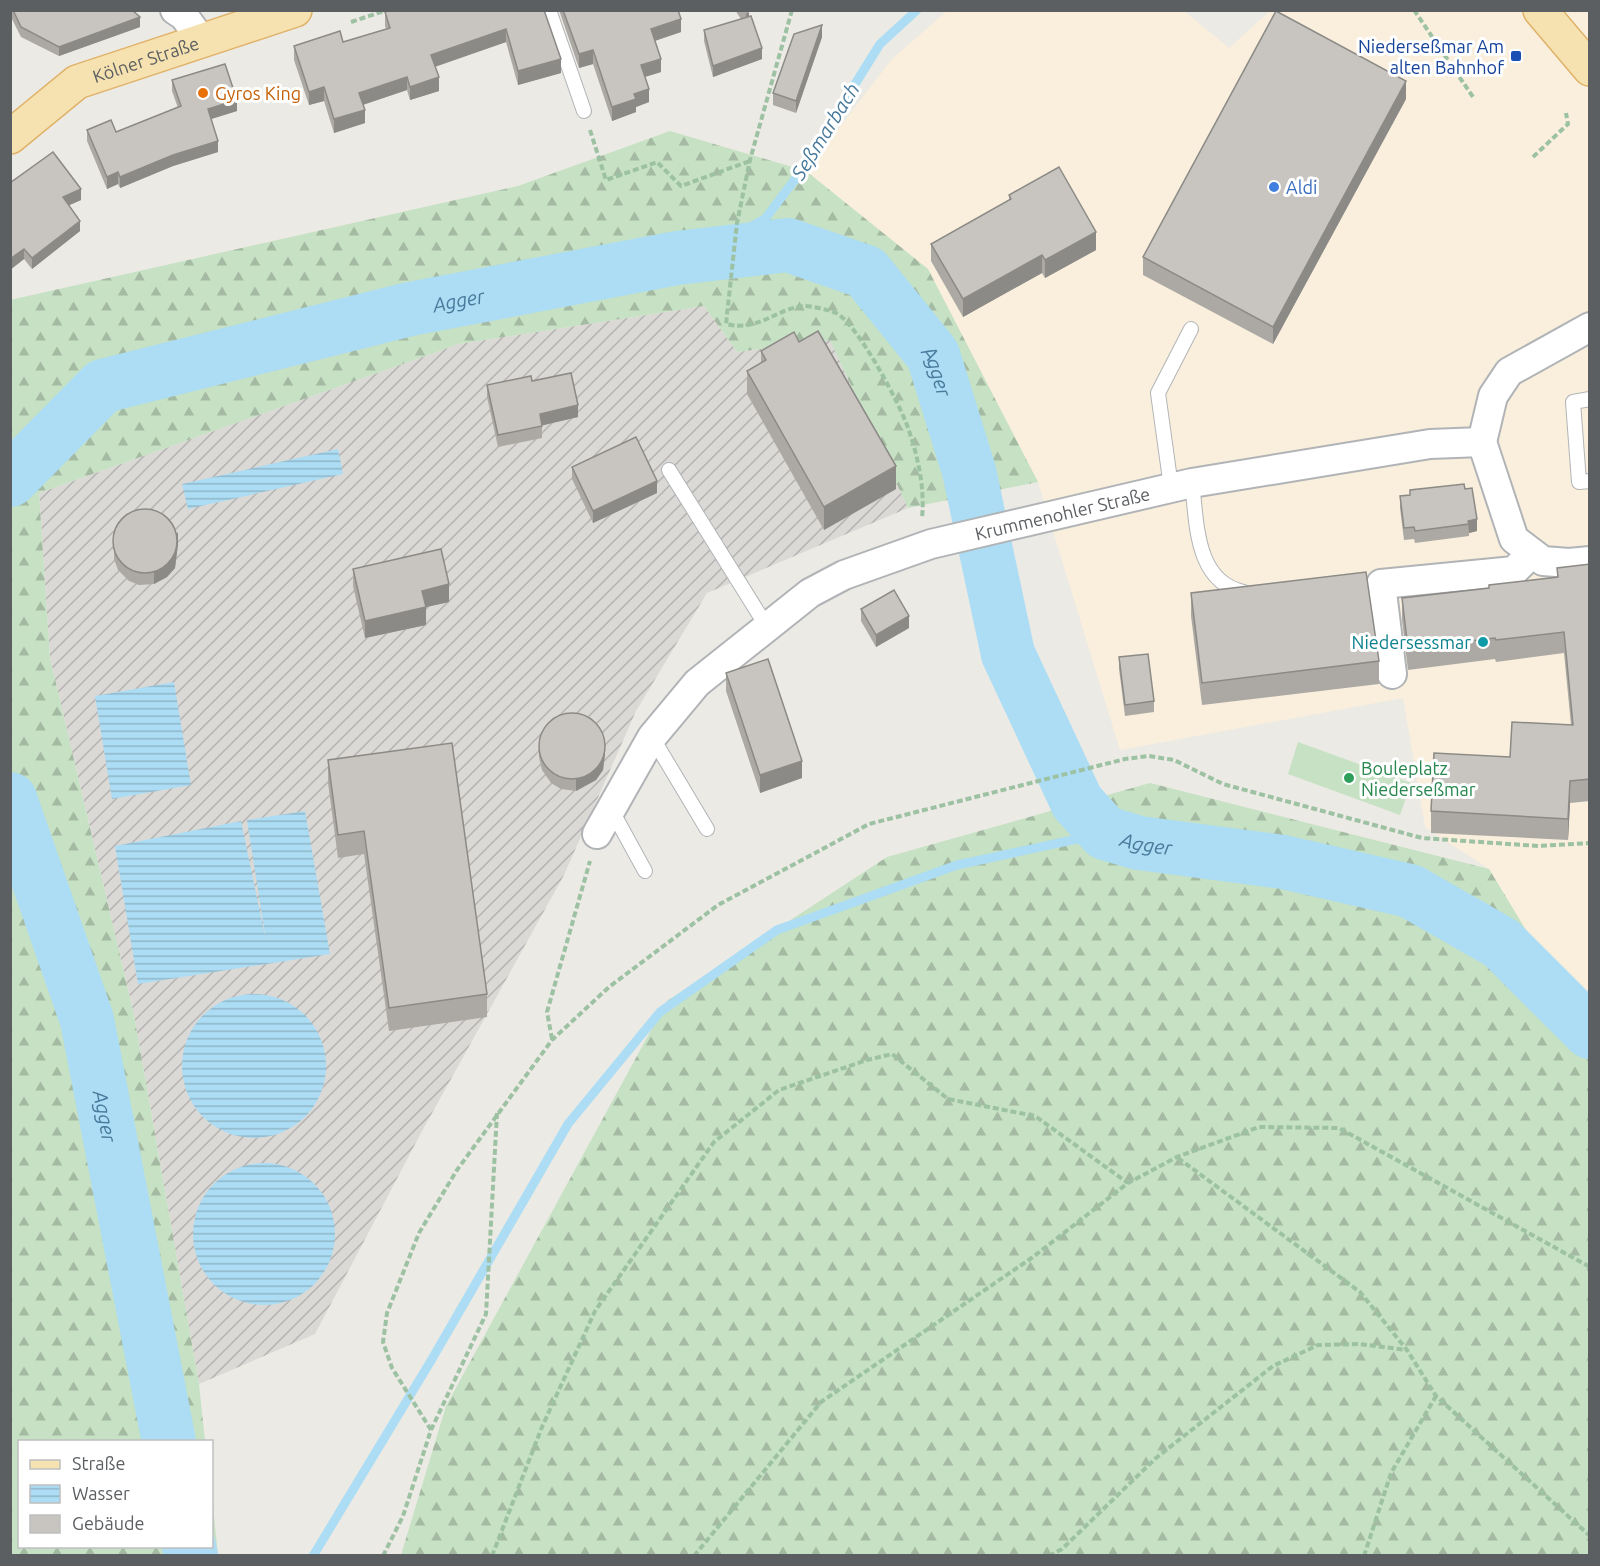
<svg xmlns="http://www.w3.org/2000/svg" width="1600" height="1566" font-family="Ubuntu,sans-serif">
	<defs>
		<pattern id="industrial-furrows" width="10" height="10" patternUnits="userSpaceOnUse" patternTransform="scale(1.5)"><rect width="10" height="10" fill="#dbd9d6"/><path d="M-1 1l2-2M0 10L10 0M9 11l2-2" fill="none" stroke="#b5b3b1"/></pattern>
		<pattern id="forest-firs" width="22" height="20" patternUnits="userSpaceOnUse" patternTransform="scale(1.5)"><rect width="22" height="20" fill="#c6e1c3"/><path d="M5 1l3.5 6h-7zM16 11l3.5 6h-7z" fill="#a4baa2"/></pattern>
		<pattern id="water-rules" width="6" height="5" patternUnits="userSpaceOnUse" patternTransform="scale(1.5)"><rect width="6" height="5" fill="#acddf4"/><path d="M0 2.5h6" fill="none" stroke="#8fb6c9"/></pattern>
	</defs>
	<rect width="100%" height="100%" fill="#eceae4"/>
	<polygon fill="#f9efdc" points="947,11 1184,11 1229,48 1270,11 1589,11 1589,1012 1540,953 1489,869 1425,827 1403,698 1120,750 1038,482 928,270 806,171 892,59"/>
	<polygon fill="url(#industrial-furrows)" points="704,306 737,352 830,340 908,508 707,593 636,711 564,875 421,1133 315,1334 199,1384 134,1015 50,658 39,493 459,344"/>
	<g fill="url(#forest-firs)">
		<polygon points="670,131 806,171 928,269 1038,482 908,508 830,340 737,352 704,306 459,344 39,493 50,658 134,1015 199,1384 205,1441 20,1442 20,1546 212,1546 212,1497 218,1555 11,1555 10,300 518,186"/>
		<polygon points="1150,783 1489,869 1540,953 1589,1012 1589,1555 401,1555 446,1406 667,1001 887,857"/>
	</g>
	<polygon fill="#c6e1c3" points="1298,742 1411,783 1400,815 1288,774"/>
	<g fill="url(#water-rules)">
		<polygon points="338,449 343,474 188,509 182,484"/>
		<polygon points="174,682 191,785 112,799 95,696"/>
		<polygon points="305,811 330,954 138,984 115,846 241,821 266,941 247,820"/>
		<circle cx="254" cy="1066" r="72"/>
		<circle cx="264" cy="1234" r="71"/>
	</g>
	<g fill="none" stroke-linecap="round" stroke-linejoin="round">
		<g stroke="#acddf4" stroke-width="9">
			<polyline points="737,252 752,226 765,219 799,174 880,44 917,10"/>
			<polyline points="313,1556 432,1359 568,1124 660,1012 777,930 957,865 1105,833"/>
		</g>
		<g stroke="#acddf4" stroke-width="54">
			<path id="s1" d="M 10,480 L 103,386 L 410,309 L 677,258 L 788,245 L 866,272 L 933,355 L 969,471 L 1008,654 L 1077,802 L 1105,833 L 1139,843 L 1283,862 L 1410,891 L 1501,943 L 1590,1032"/>
			<path id="s2" d="M 10,799 L 87,1020 L 169,1442"/>
			<polyline points="189,1546 191,1556"/>
		</g>
		<g stroke="#b1b4b7" stroke-width="16">
			<g id="lane">
				<polyline points="549,10 584,111"/>
				<polyline points="1590,399 1573,402 1579,482 1590,481"/>
				<polyline points="669,470 767,627"/>
				<path d="M 1192,483 C 1197,523 1195,582 1244,592"/>
				<polyline points="1171,487 1158,393 1191,329"/>
				<polyline points="652,737 707,829"/>
				<polyline points="611,809 645,871"/>
			</g>
		</g>
		<g stroke="#b1b4b7" stroke-width="32">
			<g id="street">
				<polyline points="175,10 184,16 202,41"/>
				<polyline points="1482,442 1514,539 1543,561 1569,563 1590,561"/>
				<polyline points="1482,442 1493,396 1509,372 1590,327"/>
				<polyline points="1392,674 1381,584 1514,571 1532,553"/>
				<path id="s3" d="M 597,834 L 652,737 L 697,683 L 810,593 L 844,575 L 931,544 L 1192,483 L 1430,444 L 1482,442"/>
			</g>
		</g>
		<g stroke="#e0b269" stroke-width="36">
			<g id="primary">
				<polyline points="1540,10 1590,69"/>
				<path id="s4" d="M 10,137 L 77,82 L 295,10"/>
			</g>
		</g>
		<g stroke="#9dc1a3" stroke-width="4" stroke-dasharray="6 3" stroke-linecap="butt">
			<path d="M 792,10 L 750,160 L 737,223 L 726,324 C 759,332 775,309 804,306 C 812,306 829,310 836,313 C 857,323 900,404 908,428 C 918,456 925,489 922,518"/>
			<polyline points="1414,10 1473,97"/>
			<polyline points="351,22 387,10"/>
			<polyline points="590,130 606,180 657,162 681,186 750,161"/>
			<polyline points="1533,157 1568,124 1566,113"/>
			<polyline points="552,1039 547,1012 590,861"/>
			<polyline points="1178,1158 1360,1292 1407,1350 1436,1396 1590,1536"/>
			<polyline points="431,1430 392,1368 383,1342 387,1313 419,1233 457,1170 552,1040 609,987 718,905 869,824 1125,759 1149,756 1174,760 1223,784 1422,838 1538,846 1590,843"/>
			<polyline points="383,1556 403,1516 431,1430 486,1314 497,1113"/>
			<polyline points="492,1556 542,1427 595,1311 714,1142 779,1090 867,1060 892,1054 948,1099 1035,1116 1128,1183"/>
			<polyline points="694,1556 821,1402 1033,1257 1128,1183 1177,1157 1259,1127 1339,1128 1590,1267"/>
			<polyline points="1049,1556 1062,1549 1156,1458 1273,1366 1318,1345 1359,1344 1407,1350"/>
			<polyline points="1364,1556 1391,1473 1436,1396"/>
		</g>
		<use href="#lane" stroke="#fff" stroke-width="14"/>
		<use href="#street" stroke="#fff" stroke-width="28"/>
		<use href="#primary" stroke="#f5e2b0" stroke-width="33"/>
	</g>
	<g fill="#aca9a5">
		<polygon points="10,10 132,10 140,27 59,56 21,37 10,15"/>
		<polygon points="544,10 561,73 518,85 506,42 435,67 439,91 410,100 407,90 363,105 365,123 334,133 324,101 309,105 294,60 294,46 343,42 386,29 385,26 385,12"/>
		<polygon points="559,10 678,10 681,32 655,41 661,72 645,77 649,102 636,107 636,112 612,121 593,64 579,68"/>
		<polygon points="735,10 749,10 749,16 762,59 713,77 704,41 704,30 741,19"/>
		<polygon points="822,37 796,113 773,105 773,93"/>
		<polygon points="172,80 237,111 211,119 218,152 173,166 120,188 118,184 107,189 87,141 87,130 116,132 178,108 172,91"/>
		<polygon points="1406,99 1273,344 1143,275 1143,257"/>
		<polygon points="10,183 81,200 69,205 80,231 32,269 24,259 10,270"/>
		<polygon points="1009,195 1096,250 1045,278 1042,273 963,317 931,261 931,244 1009,200"/>
		<polygon points="799,342 896,489 824,530 747,394 747,371 761,364 761,351"/>
		<polygon points="532,381 578,417 542,425 542,438 498,447 487,397 487,385"/>
		<polygon points="572,467 657,493 593,523 572,479"/>
		<polygon points="1464,484 1477,531 1469,533 1469,536 1415,543 1414,539 1404,540 1400,508 1400,496 1410,495"/>
		<polygon points="114,534 178,544 175,568 167,577 154,584 139,585 129,581 118,570 114,559"/>
		<polygon points="1590,564 1590,801 1570,803 1568,840 1431,833 1431,811 1510,757 1571,725 1564,653 1496,662 1495,659 1408,670 1402,620 1402,598 1489,589 1557,577 1557,568"/>
		<polygon points="353,569 449,602 426,607 426,625 365,638 353,586"/>
		<polygon points="1191,593 1379,661 1379,684 1202,705 1191,616"/>
		<polygon points="861,609 909,628 876,647 861,621"/>
		<polygon points="1119,657 1154,701 1154,712 1125,716 1119,669"/>
		<polygon points="726,673 802,778 760,793 726,691"/>
		<polygon points="539,745 605,754 603,770 596,780 576,791 561,789 551,783 542,770 539,757"/>
		<polygon points="328,760 487,994 487,1017 389,1031 364,854 338,858 328,783"/>
	</g>
	<g fill="#8c8a86">
		<polygon points="749,12 749,23 746,25 746,14"/>
		<polygon points="140,17 140,27 59,56 59,47"/>
		<polygon points="681,19 681,32 651,42 651,29"/>
		<polygon points="822,25 822,37 796,113 796,101"/>
		<polygon points="506,29 506,42 431,68 431,55"/>
		<polygon points="762,48 762,59 713,77 713,66"/>
		<polygon points="593,50 593,64 579,68 579,54"/>
		<polygon points="561,59 561,73 518,85 518,71"/>
		<polygon points="661,59 661,72 641,78 641,65"/>
		<polygon points="407,77 407,90 359,106 359,93"/>
		<polygon points="439,77 439,91 410,100 410,87"/>
		<polygon points="1406,81 1406,99 1273,344 1273,327"/>
		<polygon points="324,87 324,101 309,105 309,92"/>
		<polygon points="649,89 649,102 636,107 636,112 612,121 612,107 634,94"/>
		<polygon points="237,100 237,111 208,120 208,109"/>
		<polygon points="365,110 365,123 334,133 334,119"/>
		<polygon points="218,141 218,152 173,166 120,188 120,177 173,155"/>
		<polygon points="118,172 118,184 107,189 107,177"/>
		<polygon points="81,189 81,200 63,208 63,197"/>
		<polygon points="80,221 80,231 32,269 32,258"/>
		<polygon points="1096,232 1096,250 1045,278 1045,260"/>
		<polygon points="24,249 24,259 10,270 10,259"/>
		<polygon points="1042,255 1042,273 963,317 963,299"/>
		<polygon points="578,405 578,417 540,426 540,414"/>
		<polygon points="896,466 896,489 824,530 824,507"/>
		<polygon points="657,481 657,493 593,523 593,511"/>
		<polygon points="1477,519 1477,531 1469,533 1468,521"/>
		<polygon points="178,532 178,544 175,568 167,577 154,584 154,572"/>
		<polygon points="449,584 449,602 422,608 426,607 426,625 365,638 365,621 422,591"/>
		<polygon points="909,616 909,628 876,647 876,635"/>
		<polygon points="605,743 605,754 603,770 596,780 576,791 576,779"/>
		<polygon points="802,761 802,778 760,793 760,775"/>
		<polygon points="1570,781 1570,803 1568,840 1568,819"/>
	</g>
	<g fill="#c8c5c0" stroke="#8c8a86" stroke-width="1.5">
		<polygon points="13,10 132,10 140,17 59,47 21,27"/>
		<polygon points="390,10 544,10 561,59 518,71 506,29 431,55 439,77 410,87 407,77 359,93 365,110 334,119 324,87 309,92 294,46 340,31 343,42 390,28 385,12"/>
		<polygon points="563,10 678,10 681,19 651,29 661,59 641,65 649,89 634,94 636,99 612,107 593,50 579,54"/>
		<polygon points="1276,11 1406,81 1273,327 1143,257"/>
		<polygon points="751,16 762,48 713,66 704,30"/>
		<polygon points="822,25 796,101 773,93 794,34"/>
		<polygon points="225,64 237,100 208,109 218,141 173,155 120,177 118,172 107,177 87,130 111,120 116,132 181,106 172,80"/>
		<polygon points="53,152 81,189 63,197 80,221 32,258 24,249 10,259 10,183"/>
		<polygon points="1059,167 1096,232 1045,260 1042,255 963,299 931,244 1011,199 1009,195"/>
		<polygon points="818,331 896,466 824,507 747,371 766,360 761,351 794,332 799,342"/>
		<polygon points="571,373 578,405 540,414 542,426 498,435 487,385 531,376 532,381"/>
		<polygon points="636,437 657,481 593,511 572,467"/>
		<polygon points="1464,484 1465,489 1472,488 1477,519 1468,521 1469,524 1415,531 1414,527 1404,528 1400,496 1410,495 1410,490"/>
		<circle cx="145" cy="541" r="32"/>
		<polygon points="441,549 449,584 422,591 426,607 365,621 353,569"/>
		<polygon points="1590,564 1590,779 1570,781 1568,819 1431,811 1434,753 1510,757 1512,722 1573,725 1564,632 1496,640 1495,638 1408,648 1402,598 1489,588 1489,585 1558,577 1557,568"/>
		<polygon points="1366,572 1379,661 1202,683 1191,593"/>
		<polygon points="894,590 909,616 876,635 861,609"/>
		<polygon points="1148,654 1154,701 1125,705 1119,657"/>
		<polygon points="768,659 802,761 760,775 726,673"/>
		<circle cx="572" cy="746" r="33"/>
		<polygon points="452,743 487,994 389,1008 364,831 338,835 328,760"/>
	</g>
	<rect fill="#1a4fb4" stroke="#fff" stroke-width="2" x="1510" y="50" width="12" height="12" rx="3"/>
	<circle fill="#e8710a" stroke="#fff" stroke-width="2" cx="203" cy="93" r="6"/>
	<circle fill="#3f7fe0" stroke="#fff" stroke-width="2" cx="1274" cy="187" r="6"/>
	<circle fill="#0f9aa8" stroke="#fff" stroke-width="2" cx="1483" cy="642" r="6"/>
	<circle fill="#2e9e5b" stroke="#fff" stroke-width="2" cx="1349" cy="778" r="6"/>
	<g text-anchor="middle" dominant-baseline="central" stroke-width="6" stroke-linejoin="round" paint-order="stroke">
		<g font-size="18" fill="#164399" stroke="#fff" text-anchor="end">
			<text x="1504" y="46">Niederseßmar Am<tspan x="1504" dy="21">alten Bahnhof</tspan></text>
		</g>
		<g font-size="18" fill="#5c5f62" stroke="#fff">
			<text stroke="none"><textPath href="#s4" startOffset="159">Kölner Straße</textPath></text>
			<text stroke="none"><textPath href="#s3" startOffset="592">Krummenohler Straße</textPath></text>
		</g>
		<g font-size="18" fill="#c56008" stroke="#fff" text-anchor="start">
			<text x="215" y="93">Gyros King</text>
		</g>
		<g font-size="18" fill="#366cbe" stroke="#fff" text-anchor="start">
			<text x="1286" y="187">Aldi</text>
		</g>
		<g font-size="18" fill="#0d838f" stroke="#fff" text-anchor="end">
			<text x="1471" y="642">Niedersessmar</text>
		</g>
		<g font-size="18" fill="#27864d" stroke="#fff" text-anchor="start">
			<text x="1361" y="768">Bouleplatz<tspan x="1361" dy="21">Niederseßmar</tspan></text>
		</g>
		<g font-size="20" font-style="italic" fill="#487a9c" stroke="#fff">
			<text transform="translate(825 131) rotate(-58)">Seßmarbach</text>
			<text stroke="none"><textPath href="#s1" startOffset="498">Agger</textPath></text>
			<text stroke="none"><textPath href="#s1" startOffset="1038">Agger</textPath></text>
			<text stroke="none"><textPath href="#s1" startOffset="1578">Agger</textPath></text>
			<text stroke="none"><textPath href="#s2" startOffset="332">Agger</textPath></text>
		</g>
	</g>
	<rect width="1600" height="1566" fill="none" stroke="#5c5f62" stroke-width="24"/>
	<rect x="18" y="1440" width="195" height="108" fill="#ffffff" stroke="#bebfc0" stroke-width="1.5"/>
	<rect x="30" y="1460" width="30" height="9" fill="#f5e2b0" stroke="#bebfc0" stroke-width="1.5"/>
	<text x="72" y="1470" font-size="18" fill="#5c5f62">Straße</text>
	<rect x="30" y="1485" width="30" height="18" fill="url(#water-rules)" stroke="#bebfc0" stroke-width="1.5"/>
	<text x="72" y="1500" font-size="18" fill="#5c5f62">Wasser</text>
	<rect x="30" y="1515" width="30" height="18" fill="#c8c5c0" stroke="#bebfc0" stroke-width="1.5"/>
	<text x="72" y="1530" font-size="18" fill="#5c5f62">Gebäude</text>
</svg>
